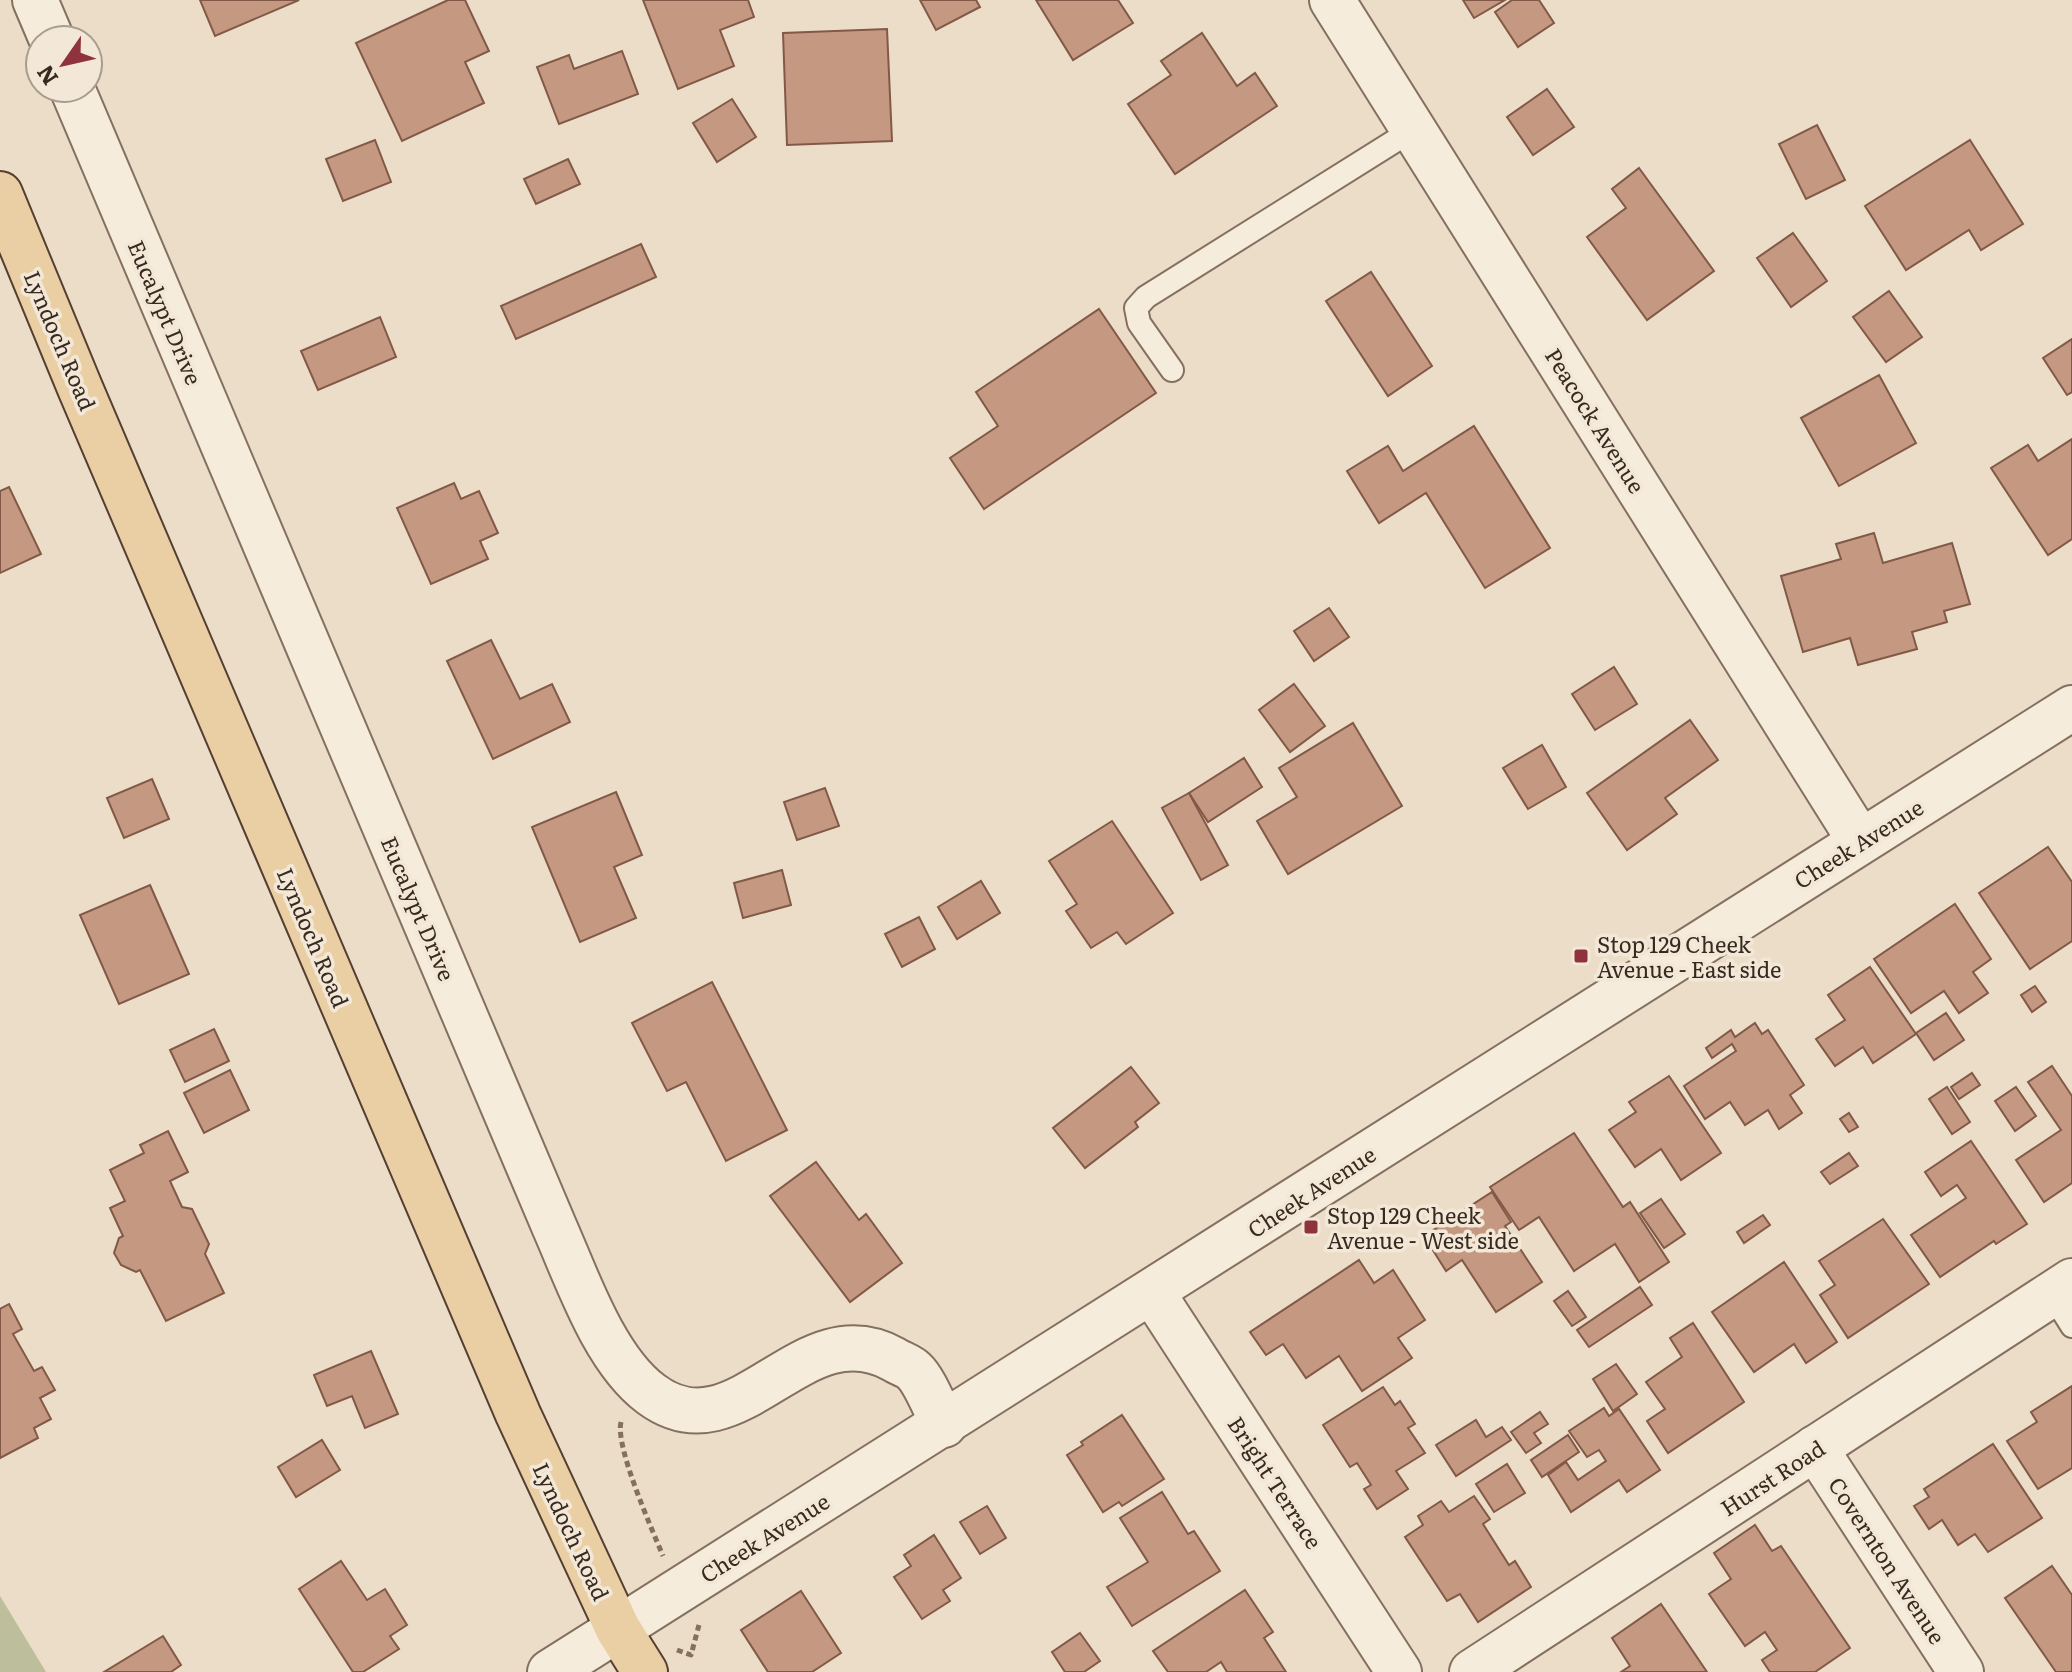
<svg xmlns="http://www.w3.org/2000/svg" width="2072" height="1672" font-family="Literata,serif">
	<rect width="100%" height="100%" fill="#ebddc8"/>
	<polygon fill="#bdbe9b" points="0,1596 46,1672 0,1672"/>
	<g fill="#c59882" stroke="#825947" stroke-width="2">
		<polygon points="200,0 299,0 215,36"/>
		<polygon points="448,0 465,0 489,51 465,62 484,103 402,141 356,43"/>
		<polygon points="643,0 748,0 754,17 720,30 734,66 678,89"/>
		<polygon points="920,0 976,0 980,7 936,30"/>
		<polygon points="1036,0 1118,0 1133,23 1073,60"/>
		<polygon points="1463,0 1505,0 1474,18"/>
		<polygon points="1512,0 1539,0 1554,23 1518,47 1495,12"/>
		<polygon points="887,29 892,141 787,145 783,33"/>
		<polygon points="1202,33 1237,86 1255,73 1277,106 1175,174 1128,104 1171,75 1161,61"/>
		<polygon points="622,51 638,94 559,124 537,67 569,55 574,69"/>
		<polygon points="1547,89 1574,127 1533,155 1507,117"/>
		<polygon points="732,99 756,137 717,162 693,123"/>
		<polygon points="1817,125 1845,180 1806,199 1779,144"/>
		<polygon points="375,140 391,182 343,201 326,159"/>
		<polygon points="1970,140 2023,224 1981,250 1969,230 1906,270 1865,206"/>
		<polygon points="568,159 580,184 536,204 524,179"/>
		<polygon points="1639,168 1714,271 1647,320 1587,237 1626,208 1612,189"/>
		<polygon points="1793,233 1827,281 1791,307 1757,258"/>
		<polygon points="641,244 656,277 516,339 501,306"/>
		<polygon points="1371,272 1432,366 1388,396 1326,301"/>
		<polygon points="1889,291 1922,337 1886,362 1853,317"/>
		<polygon points="1099,309 1156,393 984,509 950,458 998,426 976,392"/>
		<polygon points="380,317 396,357 318,390 301,351"/>
		<polygon points="2072,339 2072,392 2067,395 2043,358"/>
		<polygon points="1879,375 1916,443 1839,486 1801,418"/>
		<polygon points="1474,426 1550,548 1485,588 1426,493 1379,523 1347,471 1388,446 1403,471"/>
		<polygon points="2072,439 2072,539 2048,555 1991,468 2028,445 2038,461"/>
		<polygon points="454,483 461,499 479,491 498,533 480,541 488,559 431,584 397,508"/>
		<polygon points="9,487 41,554 0,573 0,491"/>
		<polygon points="1874,533 1883,563 1952,543 1970,604 1944,611 1947,622 1912,632 1917,649 1858,665 1850,638 1803,652 1781,576 1841,559 1836,544"/>
		<polygon points="1329,608 1349,637 1314,661 1294,631"/>
		<polygon points="491,640 520,699 552,684 570,722 493,759 447,661"/>
		<polygon points="1614,667 1637,704 1595,730 1572,694"/>
		<polygon points="1294,684 1325,726 1290,752 1259,710"/>
		<polygon points="1690,720 1718,760 1665,798 1677,814 1627,850 1587,793"/>
		<polygon points="1353,723 1402,806 1288,874 1257,821 1297,797 1279,768"/>
		<polygon points="1542,745 1566,787 1528,809 1503,768"/>
		<polygon points="1244,758 1262,787 1208,822 1189,793"/>
		<polygon points="152,779 169,819 124,838 107,798"/>
		<polygon points="825,788 839,826 797,840 784,802"/>
		<polygon points="616,792 642,855 614,867 636,918 580,942 532,827"/>
		<polygon points="1189,793 1228,865 1201,880 1162,808"/>
		<polygon points="1112,821 1173,913 1126,944 1117,932 1091,948 1066,911 1077,904 1049,861"/>
		<polygon points="2048,847 2072,882 2072,941 2030,969 1979,893"/>
		<polygon points="782,870 791,905 743,918 734,883"/>
		<polygon points="981,881 1000,913 957,939 938,907"/>
		<polygon points="150,885 189,974 119,1004 80,915"/>
		<polygon points="1955,904 1991,959 1973,972 1988,993 1959,1013 1944,991 1911,1013 1874,959"/>
		<polygon points="919,917 935,949 902,967 885,934"/>
		<polygon points="1870,967 1916,1034 1873,1063 1863,1047 1835,1066 1816,1039 1845,1020 1828,995"/>
		<polygon points="712,982 787,1130 726,1161 686,1082 667,1091 632,1023"/>
		<polygon points="2035,986 2046,1002 2032,1012 2021,995"/>
		<polygon points="1946,1013 1964,1040 1934,1060 1916,1033"/>
		<polygon points="1755,1023 1762,1034 1768,1030 1804,1085 1790,1095 1802,1113 1779,1129 1768,1110 1745,1125 1730,1102 1705,1119 1684,1086 1736,1051 1732,1044 1712,1058 1706,1048 1731,1030 1735,1037"/>
		<polygon points="214,1029 229,1061 185,1082 170,1050"/>
		<polygon points="2052,1066 2072,1096 2072,1183 2044,1202 2016,1160 2061,1130 2028,1082"/>
		<polygon points="1131,1067 1159,1103 1135,1122 1138,1127 1085,1168 1053,1128"/>
		<polygon points="230,1070 249,1110 204,1133 184,1093"/>
		<polygon points="1972,1073 1980,1085 1959,1099 1951,1087"/>
		<polygon points="1669,1076 1721,1153 1681,1180 1661,1149 1635,1167 1609,1130 1636,1112 1629,1102"/>
		<polygon points="1947,1087 1970,1122 1952,1134 1929,1099"/>
		<polygon points="2016,1087 2036,1116 2015,1131 1995,1101"/>
		<polygon points="1849,1113 1858,1127 1849,1132 1840,1119"/>
		<polygon points="168,1131 188,1172 170,1181 182,1207 192,1209 209,1244 205,1254 224,1293 166,1321 140,1270 136,1272 121,1265 114,1253 119,1238 123,1236 110,1208 125,1201 110,1170 144,1153 140,1145"/>
		<polygon points="1574,1133 1623,1207 1630,1202 1669,1262 1639,1282 1615,1244 1574,1271 1539,1217 1519,1230 1490,1187"/>
		<polygon points="1971,1141 2027,1224 1996,1244 1994,1241 1940,1277 1911,1235 1966,1198 1957,1185 1941,1196 1925,1172"/>
		<polygon points="1849,1153 1858,1166 1830,1184 1821,1172"/>
		<polygon points="816,1162 859,1220 866,1214 902,1263 850,1302 770,1196"/>
		<polygon points="1492,1192 1511,1222 1505,1226 1542,1282 1496,1312 1462,1260 1446,1271 1424,1236"/>
		<polygon points="1661,1199 1685,1234 1664,1248 1640,1213"/>
		<polygon points="1763,1215 1770,1225 1744,1243 1737,1232"/>
		<polygon points="1883,1219 1929,1284 1848,1338 1820,1295 1835,1285 1819,1261"/>
		<polygon points="1359,1260 1374,1283 1393,1270 1425,1320 1398,1338 1412,1358 1362,1391 1339,1356 1306,1378 1283,1344 1266,1355 1250,1332"/>
		<polygon points="1784,1262 1837,1342 1806,1363 1794,1344 1754,1372 1712,1312"/>
		<polygon points="1640,1287 1652,1305 1589,1347 1577,1330"/>
		<polygon points="1568,1291 1586,1317 1572,1326 1554,1301"/>
		<polygon points="9,1304 22,1329 13,1334 34,1371 42,1367 55,1390 40,1398 51,1419 34,1428 38,1438 0,1458 0,1309"/>
		<polygon points="1693,1323 1744,1402 1668,1453 1647,1421 1665,1409 1646,1382 1682,1357 1670,1338"/>
		<polygon points="371,1351 398,1414 365,1428 352,1396 327,1406 314,1375"/>
		<polygon points="1616,1364 1637,1394 1613,1411 1593,1379"/>
		<polygon points="2072,1386 2072,1468 2038,1489 2007,1441 2037,1422 2031,1412"/>
		<polygon points="1383,1387 1395,1405 1400,1401 1415,1424 1408,1428 1425,1453 1396,1471 1408,1489 1377,1509 1364,1489 1371,1485 1357,1463 1350,1467 1323,1425"/>
		<polygon points="1604,1408 1609,1416 1619,1409 1660,1470 1627,1492 1619,1480 1571,1512 1548,1475 1566,1462 1578,1480 1606,1461 1599,1450 1587,1457 1569,1431"/>
		<polygon points="1540,1412 1548,1424 1534,1433 1541,1443 1526,1453 1511,1432"/>
		<polygon points="1122,1415 1164,1479 1122,1506 1119,1502 1103,1512 1067,1455 1083,1445 1081,1442"/>
		<polygon points="1476,1420 1486,1437 1502,1427 1511,1440 1456,1476 1436,1445"/>
		<polygon points="1568,1435 1579,1452 1542,1477 1531,1460"/>
		<polygon points="322,1440 340,1470 296,1497 278,1467"/>
		<polygon points="1993,1444 2042,1518 1988,1552 1975,1534 1958,1545 1942,1520 1929,1529 1914,1506 1929,1497 1924,1489"/>
		<polygon points="1507,1464 1525,1493 1494,1512 1476,1484"/>
		<polygon points="1162,1492 1188,1534 1194,1531 1220,1571 1132,1626 1107,1587 1148,1562 1120,1518"/>
		<polygon points="1474,1496 1490,1519 1483,1524 1509,1565 1515,1561 1531,1587 1478,1622 1460,1594 1447,1601 1405,1537 1423,1525 1418,1516 1441,1501 1449,1512"/>
		<polygon points="987,1506 1006,1538 980,1554 960,1522"/>
		<polygon points="1755,1525 1772,1551 1781,1546 1850,1648 1815,1672 1770,1672 1762,1660 1777,1650 1765,1632 1745,1646 1709,1594 1731,1579 1714,1553"/>
		<polygon points="934,1535 961,1578 943,1590 950,1601 922,1619 894,1577 911,1566 904,1555"/>
		<polygon points="341,1561 367,1600 385,1589 407,1625 390,1636 399,1649 363,1672 353,1672 299,1589"/>
		<polygon points="2052,1566 2072,1595 2072,1672 2056,1672 2005,1598"/>
		<polygon points="1245,1590 1273,1632 1264,1638 1286,1672 1227,1672 1221,1662 1206,1672 1168,1672 1153,1651"/>
		<polygon points="801,1591 841,1653 812,1672 768,1672 741,1630"/>
		<polygon points="1661,1604 1707,1672 1621,1672 1630,1666 1612,1638"/>
		<polygon points="1080,1633 1100,1661 1084,1672 1065,1672 1052,1652"/>
		<polygon points="163,1636 181,1665 171,1672 104,1672"/>
	</g>
	<g fill="none" stroke-linecap="round" stroke-linejoin="round">
		<g stroke="#85705f" stroke-width="26">
			<g id="service">
				<polyline points="1172,370 1139,323 1136,308 1146,297 1414,129"/>
				<polyline points="2052,1294 2072,1326"/>
			</g>
		</g>
		<g stroke="#85705f" stroke-width="48">
			<g id="minor">
				<polyline points="35,0 52,40"/>
				<polyline points="1332,0 1860,841"/>
				<path d="M 72,88 L 554,1226 C 577,1278 604,1359 651,1394 C 738,1459 801,1308 893,1359 C 899,1363 909,1366 914,1371 C 925,1381 936,1411 944,1425"/>
				<polyline points="1152,1292 1399,1672"/>
				<polyline points="1815,1448 1961,1672"/>
				<polyline points="550,1672 618,1629"/>
				<polyline points="1472,1672 2072,1281"/>
			</g>
		</g>
		<g stroke="#85705f" stroke-width="48">
			<polyline id="tertiary" points="618,1629 2072,708"/>
		</g>
		<g stroke="#543f32" stroke-width="48">
			<polyline id="primary" points="0,194 80,388 518,1414 618,1629 645,1672"/>
		</g>
		<g stroke="#85705f" stroke-width="5" stroke-dasharray="6 4" stroke-linecap="butt">
			<path d="M 621,1422 C 615,1447 652,1529 663,1556"/>
			<polyline points="677,1650 691,1655 699,1625"/>
		</g>
		<use href="#service" stroke="#f6ecdb" stroke-width="22"/>
		<use href="#minor" stroke="#f6ecdb" stroke-width="44"/>
		<use href="#tertiary" stroke="#f6ecdb" stroke-width="44"/>
		<use href="#primary" stroke="#eacea4" stroke-width="44"/>
	</g>
	<g fill="#8f343d" stroke="#f3e8d7" stroke-width="3">
		<rect x="1573" y="948" width="16" height="16" rx="4"/>
		<rect x="1303" y="1219" width="16" height="16" rx="4"/>
	</g>
	<g text-anchor="middle" dominant-baseline="central" stroke-width="7" stroke-linejoin="round" paint-order="stroke">
		<g font-size="22" fill="#372a21" stroke="#f3e8d7">
			<text transform="translate(166 312) rotate(67)">Eucalypt Drive</text>
			<text transform="translate(61 340) rotate(67)">Lyndoch Road</text>
			<text transform="translate(1596 420) rotate(58)">Peacock Avenue</text>
			<text transform="translate(1858 843) rotate(-32)">Cheek Avenue</text>
			<text transform="translate(419 908) rotate(67)">Eucalypt Drive</text>
			<text transform="translate(314 937) rotate(67)">Lyndoch Road</text>
			<text transform="translate(1311 1191) rotate(-33)">Cheek Avenue</text>
			<text transform="translate(1772 1477) rotate(-33)">Hurst Road</text>
			<text transform="translate(1276 1482) rotate(57)">Bright Terrace</text>
			<text transform="translate(572 1531) rotate(65)">Lyndoch Road</text>
			<text transform="translate(764 1537) rotate(-32)">Cheek Avenue</text>
			<text transform="translate(1888 1560) rotate(57)">Covernton Avenue</text>
		</g>
		<g font-size="22" fill="#372a21" stroke="#f3e8d7" text-anchor="start">
			<text x="1597" y="943">Stop 129 Cheek<tspan x="1597" dy="25">Avenue - East side</tspan></text>
			<text x="1327" y="1214">Stop 129 Cheek<tspan x="1327" dy="25">Avenue - West side</tspan></text>
		</g>
	</g>
	<g transform="translate(64 64) rotate(236)"><circle r="38" fill="#f3e8d7" stroke="#a89c8e" stroke-width="2"/>
	<path d="M0-6L14 30L0 20L-14 30Z" fill="#8f343d"/>
	<text y="-12" font-size="22" font-weight="bold" text-anchor="middle" fill="#372a21">N</text>
	</g>
</svg>
